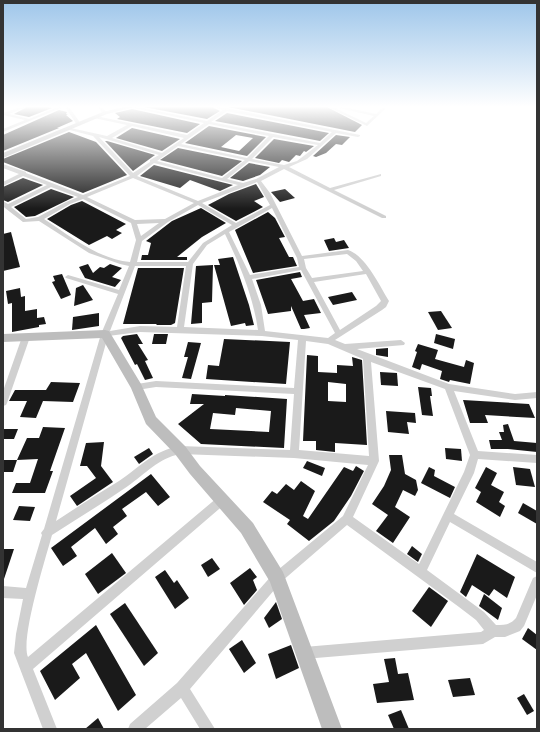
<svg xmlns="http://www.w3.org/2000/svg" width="540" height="732" font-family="Quicksand,sans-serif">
	<rect width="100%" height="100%" fill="#fff"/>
	<g fill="#1a1a1a" fill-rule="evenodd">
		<polygon points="27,107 48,107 52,108 29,117 14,114"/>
		<polygon points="144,107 212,107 220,111 207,119"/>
		<polygon points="228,107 327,107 362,125 355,132"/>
		<polygon points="132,109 200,124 187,133 117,119 120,117 115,113"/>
		<polygon points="59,110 67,112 66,114 68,115 66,115 73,121 57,128 59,128 3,151 3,135"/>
		<polygon points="227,113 329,133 320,141 215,121"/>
		<path d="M 209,126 L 266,137 L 247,156 L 185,143 ZM 236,135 L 253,138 L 239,151 L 221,147 Z"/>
		<polygon points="132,128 180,139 162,151 116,138"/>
		<polygon points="69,132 96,142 127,175 83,193 3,162 3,159"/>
		<polygon points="336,135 350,137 342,145 336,144 326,153 316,157 313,156"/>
		<polygon points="274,139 314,146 306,152 304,151 300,156 296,155 289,162 282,160 279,163 255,158"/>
		<polygon points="105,141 107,141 155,155 133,171"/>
		<polygon points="178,148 242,161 222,176 160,160"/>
		<polygon points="249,163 270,167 260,175 243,181 230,178"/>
		<polygon points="154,165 233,185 220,191 190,180 180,188 140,176"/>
		<polygon points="23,178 43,185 8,202 3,200 3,187"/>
		<polygon points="256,184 264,197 254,201 263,207 236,221 208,205 229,194"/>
		<polygon points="51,189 74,197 35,216 26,217 14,207"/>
		<polygon points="285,189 295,198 280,202 271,192"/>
		<polygon points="82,201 126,224 116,230 122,233 112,239 107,236 89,245 47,219 71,205"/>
		<polygon points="201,208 226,223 202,237 177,257 187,257 187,260 141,260 142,255 148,255 151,243 146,241 172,221"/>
		<polygon points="268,212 275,218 285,237 279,238 289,257 293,257 297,266 253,273 235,230"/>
		<polygon points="11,232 20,267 3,271 3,234"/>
		<polygon points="334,238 336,242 344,240 349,248 329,251 324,240"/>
		<polygon points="233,257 249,305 254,325 246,326 245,323 231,326 214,265 220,265 218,259"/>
		<polygon points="88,264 93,273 100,267 104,268 110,264 122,268 112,277 121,280 115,287 85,278 79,267"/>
		<polygon points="213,265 212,302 202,303 202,323 191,324 196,266"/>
		<polygon points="138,268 184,268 175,323 171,325 156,325 157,324 123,324"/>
		<polygon points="300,272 302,277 291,279 303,301 314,299 321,313 304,315 310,328 304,329 301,329 291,306 291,311 268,314 256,280"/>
		<polygon points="62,274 71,295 61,299 52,282 55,281 53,276"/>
		<polygon points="83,285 93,300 74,306 76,288"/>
		<polygon points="20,288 21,297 25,296 25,311 37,309 37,318 44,317 46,324 39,325 39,327 12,332 12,303 8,304 6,291"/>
		<polygon points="352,292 357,300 333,305 328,297"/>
		<polygon points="441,311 452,328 438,330 428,312"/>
		<polygon points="99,313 99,326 72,330 73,317"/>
		<polygon points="137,334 143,344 138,344 148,360 145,361 153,378 145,380 137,364 135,365 121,338 123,336"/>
		<polygon points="154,334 168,334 166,344 152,344"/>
		<polygon points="436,334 455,339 453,349 434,343"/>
		<polygon points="224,339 290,342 286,384 206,379 208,365 219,366"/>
		<polygon points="188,342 201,343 191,379 182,378 188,357 184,357"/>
		<polygon points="418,344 438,350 435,359 464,367 466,360 474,363 470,384 450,380 449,382 440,379 442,371 422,364 420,370 412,367 417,352 415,351"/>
		<polygon points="388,348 388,357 376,355 376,349"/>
		<path d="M 307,355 L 318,356 L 318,372 L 337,373 L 337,365 L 353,366 L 352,357 L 362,360 L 367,445 L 335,443 L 335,452 L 316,450 L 316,441 L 303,441 ZM 328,382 L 346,384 L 346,402 L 328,401 Z"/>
		<polygon points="380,372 397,373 398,386 381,385"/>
		<polygon points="51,382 80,383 73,402 43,401 36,418 20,417 27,401 9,401 15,390 46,390"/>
		<polygon points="418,387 431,388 432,396 430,396 433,416 422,415"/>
		<path d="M 192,394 L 225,396 L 225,395 L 287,399 L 284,448 L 201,444 L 178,424 L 204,404 L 190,404 ZM 236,408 L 271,411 L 269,432 L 210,429 L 213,413 L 235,415 Z"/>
		<polygon points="463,400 529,404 535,418 485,415 488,423 470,423"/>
		<polygon points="386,411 415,413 416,423 407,422 409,434 388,432"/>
		<polygon points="508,424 514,441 537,443 537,452 508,449 491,449 489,440 502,440 499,432 504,432 503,425"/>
		<polygon points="43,427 65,428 50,471 53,471 45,493 12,493 16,483 30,483 38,459 17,460 27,438 39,438"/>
		<polygon points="3,429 18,429 14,439 3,439"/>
		<polygon points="104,442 101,466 113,482 77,506 70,496 96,478 87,466 80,466 86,443"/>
		<polygon points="149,448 153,454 139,464 134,457"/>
		<polygon points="445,448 461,449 462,461 446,459"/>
		<polygon points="389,455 402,455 405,474 416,480 418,490 415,496 403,490 395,507 410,517 393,543 376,531 388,515 372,504 384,486 391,470"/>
		<polygon points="3,460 17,460 13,472 3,472"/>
		<polygon points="307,461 325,468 322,476 303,468"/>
		<polygon points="356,466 364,471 351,496 334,521 309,541 287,524 290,520 263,502 272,491 277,494 286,484 294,490 301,481 315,491 303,516 308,519 344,467 353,471"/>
		<polygon points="429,467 435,470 434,476 455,487 450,498 421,483"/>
		<polygon points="486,467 497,473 491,485 504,492 499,502 505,506 500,517 476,502 481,492 475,488"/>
		<polygon points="513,467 530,469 535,487 516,485"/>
		<polygon points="151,474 170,497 158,506 146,492 122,509 127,516 113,527 118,534 106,544 95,528 71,547 77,556 63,566 51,548"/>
		<polygon points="523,503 537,511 537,524 518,513"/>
		<polygon points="19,506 35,507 30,521 13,520"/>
		<polygon points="412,546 422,554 418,562 407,554"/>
		<polygon points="3,549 14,549 4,579 3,579"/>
		<polygon points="112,553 126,573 98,594 85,574"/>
		<polygon points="477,554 515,577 507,598 494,589 489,596 472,585 466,597 460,592"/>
		<polygon points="212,558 220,569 208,577 201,565"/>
		<polygon points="250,568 257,577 253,580 257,590 244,605 230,583"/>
		<polygon points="165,570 174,583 177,580 189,598 175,609 155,577"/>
		<polygon points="429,587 448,601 431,627 412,611"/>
		<polygon points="484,594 502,608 498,620 479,606"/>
		<polygon points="276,602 282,619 269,628 264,618"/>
		<polygon points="125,603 158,653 144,666 110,614"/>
		<polygon points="96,625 136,695 118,711 86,653 72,664 80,678 55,700 40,671"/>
		<polygon points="528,628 537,635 537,650 522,639"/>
		<polygon points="242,640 256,663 244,673 229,649"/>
		<polygon points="291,645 299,668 276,679 268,654"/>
		<polygon points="395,658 398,674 408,673 414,700 377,703 373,684 389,682 384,659"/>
		<polygon points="470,678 475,695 453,697 448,680"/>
		<polygon points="524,694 534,711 527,715 517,698"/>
		<polygon points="401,710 409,729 394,729 388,715"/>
		<polygon points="98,718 104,729 85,729"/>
	</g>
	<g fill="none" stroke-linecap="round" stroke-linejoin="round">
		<g fill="#d0d0d0" fill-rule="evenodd">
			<polygon points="21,107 26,107 9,114 29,119 58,107 63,107 3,132 3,129 25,120 3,115 3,113"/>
			<polygon points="65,107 69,107 81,124 81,125 77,125"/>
			<polygon points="98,107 102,107 107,113 107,114 103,114"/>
			<path d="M 130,107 L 137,107 L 207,121 L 223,110 L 213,107 L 221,107 L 360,135 L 360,136 L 358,137 L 336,133 L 307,159 L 289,167 L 330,188 L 381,174 L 381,176 L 334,190 L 386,216 L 386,218 L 382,218 L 284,169 L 261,181 L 270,193 L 302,256 L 348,250 C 366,256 379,285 389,301 L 386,307 L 382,310 L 335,340 L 345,344 L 401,340 L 405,343 L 404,345 L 357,349 L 449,384 L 515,394 L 537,392 L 537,398 L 515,400 L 454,391 L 478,451 L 537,455 L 537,463 L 478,459 L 474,473 L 454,514 L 537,562 L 537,573 L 450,522 L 427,570 L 484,612 L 496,625 C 504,625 510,625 516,618 L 533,578 L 537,576 L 537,595 L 524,626 L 520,631 L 505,637 L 495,637 L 483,644 L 304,659 L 300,657 L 298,653 L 300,649 L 304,647 L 481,632 L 484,630 L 476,620 L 459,607 L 347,525 L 281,582 L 190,689 L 215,729 L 200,729 L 181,698 L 145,729 L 128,729 L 130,724 L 177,683 L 273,574 L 343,516 L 368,465 L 294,458 L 180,454 C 159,458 145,474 128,486 C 103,503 77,519 52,535 C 46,557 20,639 28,657 L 218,497 L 222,495 L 226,497 L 227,500 L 226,503 L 33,669 L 57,729 L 43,729 L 14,653 L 16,634 L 23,599 L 3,598 L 3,586 L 26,588 L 42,535 L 41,533 L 44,529 L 101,334 L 118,294 L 66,278 L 65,277 L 68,275 L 119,290 L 129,266 L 120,264 L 89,253 L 39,221 L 23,222 L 5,208 L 3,206 L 3,201 L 8,204 L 47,185 L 23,176 L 3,186 L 3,182 L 19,174 L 3,168 L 3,164 L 26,172 L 26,173 L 83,195 L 130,176 L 93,136 L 66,129 L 66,127 L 107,136 L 127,125 L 94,118 L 94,116 L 96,116 L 187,135 L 204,123 ZM 227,111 L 332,132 L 320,143 L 211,122 ZM 209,124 L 269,136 L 247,158 L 181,144 ZM 132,126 L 184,138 L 162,153 L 112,138 ZM 99,137 L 106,139 L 159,155 L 150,160 L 150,162 L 133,173 ZM 273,137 L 318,145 L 297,161 L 284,165 L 252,159 ZM 178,146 L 245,160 L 222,178 L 157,161 ZM 249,161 L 279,167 L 256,179 L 243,183 L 227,179 ZM 154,163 L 238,185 L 198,201 L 137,176 ZM 133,178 L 194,203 L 165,219 L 135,220 L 87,197 ZM 257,182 L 270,205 L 236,223 L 202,203 ZM 51,187 L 78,197 L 66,202 L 38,217 L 26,219 L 11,207 ZM 83,199 L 131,223 L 136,240 L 130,262 C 98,259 70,236 44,219 L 70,204 ZM 198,205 L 232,225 L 203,243 L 188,262 L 137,262 L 142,241 L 168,222 ZM 272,208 L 297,258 L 299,267 L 250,275 L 229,232 ZM 159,223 L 141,236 L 137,224 ZM 225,234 C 240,265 253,296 258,330 L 184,327 L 193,264 L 207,245 ZM 347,254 L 356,261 L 363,271 L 312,278 L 306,268 L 304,259 ZM 135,266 L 186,266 L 177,327 L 140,326 L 110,331 ZM 301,270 L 335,333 L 328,338 L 265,331 L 261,305 L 252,279 ZM 366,274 L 381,301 L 376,306 L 340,330 L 314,282 ZM 140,332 L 262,336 L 298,340 L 294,388 L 156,381 L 137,384 L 134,385 L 133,387 L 134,389 L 137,390 L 156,387 L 294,394 L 290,450 L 180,446 C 153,451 141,466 119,481 C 98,494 77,507 56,521 L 108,336 ZM 306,341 L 328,344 L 363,359 L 369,456 L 299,450 ZM 371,362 L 445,389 L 470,455 L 464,472 L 419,564 L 353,517 L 379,461 Z"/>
			<polygon points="328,107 333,107 366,123 374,116 335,107 343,107 376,114 382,108 381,107 386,108 367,126"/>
			<polygon points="26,334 30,337 7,403 6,405 3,406 3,391 22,337"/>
		</g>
		<g fill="#bdbdbd" fill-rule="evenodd">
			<polygon points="123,107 134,107 107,114 3,158 3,153 103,112"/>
			<polygon points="105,330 109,331 141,384 156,417 185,446 200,466 253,523 283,572 342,729 322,729 270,582 241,533 190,474 175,454 146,424 131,388 102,338 3,342 3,334"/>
		</g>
	</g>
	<linearGradient id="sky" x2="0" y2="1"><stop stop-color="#9ec6ea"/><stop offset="0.51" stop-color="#fff"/><stop offset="1" stop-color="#fff" stop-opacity="0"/></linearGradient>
	<rect width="540" height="209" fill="url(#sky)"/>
	<rect width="540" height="732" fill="none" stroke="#333333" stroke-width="8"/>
</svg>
